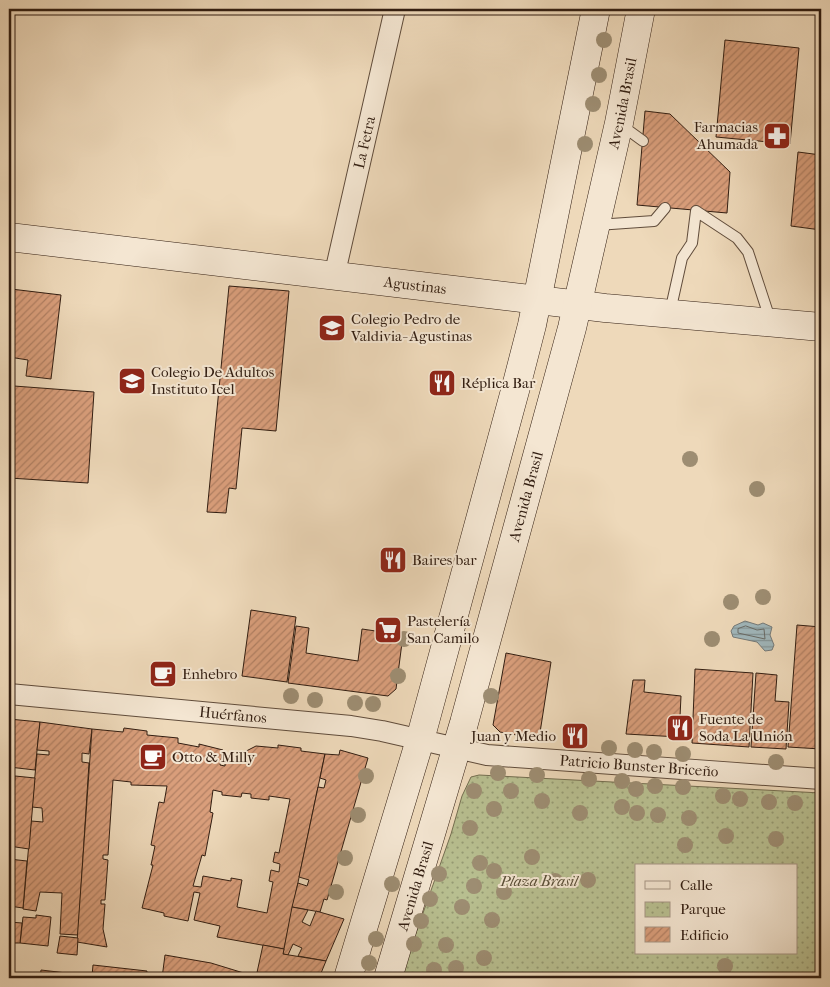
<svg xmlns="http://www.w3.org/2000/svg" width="830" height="987" font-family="'IM FELL French Canon',serif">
	<defs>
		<pattern id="park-dots" width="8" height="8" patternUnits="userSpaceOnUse" patternTransform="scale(1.25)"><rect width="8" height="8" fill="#b8bf90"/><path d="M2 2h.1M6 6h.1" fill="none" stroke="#969b74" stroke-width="1.8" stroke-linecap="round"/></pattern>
		<pattern id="water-rules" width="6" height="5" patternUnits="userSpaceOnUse" patternTransform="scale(1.25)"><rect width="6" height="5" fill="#a0b7bc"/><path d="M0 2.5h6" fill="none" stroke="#839497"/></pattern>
		<pattern id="building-hatch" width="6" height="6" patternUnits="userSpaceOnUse" patternTransform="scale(1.25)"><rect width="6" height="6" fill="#d99e7b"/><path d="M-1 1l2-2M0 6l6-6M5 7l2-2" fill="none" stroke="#b18063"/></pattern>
	</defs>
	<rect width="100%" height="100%" fill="#eed9ba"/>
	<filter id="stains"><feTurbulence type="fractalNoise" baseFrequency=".004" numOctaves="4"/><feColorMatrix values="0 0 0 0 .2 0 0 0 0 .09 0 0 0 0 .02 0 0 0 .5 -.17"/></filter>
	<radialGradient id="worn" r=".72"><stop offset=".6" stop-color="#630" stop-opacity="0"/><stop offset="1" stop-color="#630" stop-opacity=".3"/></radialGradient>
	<path fill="url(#park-dots)" stroke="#746e50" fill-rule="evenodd" d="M 479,775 L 821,793 L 821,978 L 400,978 L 451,834 L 462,796 L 471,777 ZM 636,866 L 796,866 L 796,953 L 636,953 Z"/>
	<polygon fill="url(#water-rules)" stroke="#747978" points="745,621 758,625 763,623 772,627 770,635 774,645 772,650 765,651 757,642 733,637 731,631 734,626"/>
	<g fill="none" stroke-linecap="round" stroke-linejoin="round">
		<polygon stroke="#686a66" stroke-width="1" points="746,626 757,630 764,629 765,639 738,633 738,629"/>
	</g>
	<g fill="url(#building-hatch)" stroke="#311d11" fill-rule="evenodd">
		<polygon points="725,40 799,48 790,144 716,137"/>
		<polygon points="645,111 670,114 730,172 727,213 637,205"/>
		<polygon points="798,152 821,155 821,230 791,226"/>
		<polygon points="229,286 289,291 276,431 242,428 236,489 229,488 226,513 207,512"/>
		<polygon points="11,289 61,295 51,379 26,376 28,360 9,357"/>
		<polygon points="14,386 94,392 88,483 9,478"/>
		<polygon points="251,610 296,617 287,682 242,676"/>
		<polygon points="797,625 821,627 821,749 788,747"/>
		<polygon points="296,626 309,628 306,653 358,661 362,629 403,635 396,689 388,696 288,683"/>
		<polygon points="506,653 551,662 539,739 500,732 493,725"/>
		<polygon points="695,669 753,673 749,747 692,743"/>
		<polygon points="756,673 777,675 775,701 789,702 786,749 751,747"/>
		<polygon points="633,680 645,680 644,692 681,696 679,737 626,734"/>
		<polygon points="9,719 40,722 35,770 9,767"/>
		<polygon points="40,722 92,729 89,754 82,753 82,762 89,763 78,935 60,934 62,893 40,892 36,911 23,909 31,821 43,822 42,808 32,807 37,754 49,755 49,751 37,750"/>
		<path d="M 124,728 L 147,731 L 147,735 L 178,738 L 178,743 L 199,747 L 199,744 L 223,750 L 220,765 L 225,766 L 225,762 L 256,746 L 278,748 L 278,745 L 301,748 L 301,751 L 325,754 L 284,949 L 217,937 L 220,926 L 194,920 L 200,893 L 194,892 L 188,921 L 164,916 L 164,913 L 142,908 L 153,865 L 151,865 L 155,846 L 151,845 L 159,802 L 164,803 L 167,786 L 131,785 L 131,782 L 113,780 L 108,855 L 103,855 L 103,859 L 108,860 L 105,900 L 101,900 L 101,904 L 105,904 L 103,929 L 107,947 L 77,942 L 92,729 L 123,732 ZM 213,790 L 222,792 L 222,795 L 241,797 L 242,793 L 251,794 L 251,798 L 269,800 L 269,796 L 290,799 L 279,853 L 275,852 L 273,862 L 280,864 L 279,872 L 271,870 L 269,881 L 273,882 L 267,913 L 237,907 L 242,880 L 231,878 L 231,881 L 203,876 L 201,887 L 193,886 L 202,855 L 205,856 L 213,813 L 210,812 Z"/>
		<polygon points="340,750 368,758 327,900 324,899 320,912 292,907 298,883 307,886 309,880 299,877 318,787 324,788 326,780 320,778 325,754 339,755"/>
		<polygon points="15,776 35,778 29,849 9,846"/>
		<polygon points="9,859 27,861 23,908 9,906"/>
		<polygon points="292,907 308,910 302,922 310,926 316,911 344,919 326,961 298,956 302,948 293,944 288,955 283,954"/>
		<polygon points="36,915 51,917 48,946 20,943 23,917 36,918"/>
		<polygon points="9,922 22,923 20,943 9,943"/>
		<polygon points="60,936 78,938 77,955 57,953"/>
		<polygon points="263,945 284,949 283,954 326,961 319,978 260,978 256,977"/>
		<polygon points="165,955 211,963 260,978 162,978"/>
		<polygon points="93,965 147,971 146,978 40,978 41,970 92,976"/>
	</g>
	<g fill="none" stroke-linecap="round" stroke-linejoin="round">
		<g stroke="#604c3b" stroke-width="12">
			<g id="lane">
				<polyline points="621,125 643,141"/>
				<polyline points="597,225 654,221 665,208"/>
				<polyline points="670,312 682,258 692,243 696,211 737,238 748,252 771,322"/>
			</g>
		</g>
		<g stroke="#604c3b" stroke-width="22">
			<g id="street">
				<path id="s1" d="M 334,277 L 395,9"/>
				<path id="s2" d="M 9,694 L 351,726 L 382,731 L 487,755 L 821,779"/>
			</g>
		</g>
		<g stroke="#311d11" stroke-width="29">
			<g id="secondary">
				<path id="s3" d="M 9,237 L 605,308 L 821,327"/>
				<polyline points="348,978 420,740 516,387 532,325 596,9"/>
				<path id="s4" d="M 388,978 L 464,723 L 572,328 L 619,123 L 641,9"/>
			</g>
		</g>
		<use href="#lane" stroke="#f4e6d2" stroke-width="10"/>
		<use href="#street" stroke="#f4e6d2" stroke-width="20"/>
		<use href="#secondary" stroke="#f4e6d2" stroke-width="28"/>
	</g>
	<g fill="#9d8d72">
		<circle cx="604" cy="40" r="8"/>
		<circle cx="599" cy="75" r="8"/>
		<circle cx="593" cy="104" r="8"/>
		<circle cx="585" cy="144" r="8"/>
		<circle cx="690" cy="459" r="8"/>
		<circle cx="757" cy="489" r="8"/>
		<circle cx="763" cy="597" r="8"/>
		<circle cx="731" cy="602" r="8"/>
		<circle cx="404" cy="639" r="8"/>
		<circle cx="712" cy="639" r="8"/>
		<circle cx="398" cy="676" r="8"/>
		<circle cx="291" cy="696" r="8"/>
		<circle cx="491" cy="696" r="8"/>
		<circle cx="315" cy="700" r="8"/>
		<circle cx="355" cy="703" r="8"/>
		<circle cx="373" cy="704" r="8"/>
		<circle cx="609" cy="748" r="8"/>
		<circle cx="635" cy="750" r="8"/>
		<circle cx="654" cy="752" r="8"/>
		<circle cx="683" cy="754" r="8"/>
		<circle cx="776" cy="762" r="8"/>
		<circle cx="498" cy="773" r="8"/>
		<circle cx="537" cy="775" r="8"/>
		<circle cx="366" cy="776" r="8"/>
		<circle cx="589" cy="779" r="8"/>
		<circle cx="622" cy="781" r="8"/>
		<circle cx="655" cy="786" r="8"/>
		<circle cx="683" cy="787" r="8"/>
		<circle cx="636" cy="789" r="8"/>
		<circle cx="474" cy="791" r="8"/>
		<circle cx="511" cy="791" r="8"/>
		<circle cx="723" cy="796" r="8"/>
		<circle cx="740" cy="799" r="8"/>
		<circle cx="542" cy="801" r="8"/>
		<circle cx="769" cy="802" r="8"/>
		<circle cx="795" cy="803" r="8"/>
		<circle cx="622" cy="807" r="8"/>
		<circle cx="494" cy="809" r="8"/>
		<circle cx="580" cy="813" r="8"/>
		<circle cx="637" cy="813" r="8"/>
		<circle cx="358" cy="815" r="8"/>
		<circle cx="658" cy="815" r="8"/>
		<circle cx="689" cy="818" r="8"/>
		<circle cx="470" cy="828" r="8"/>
		<circle cx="726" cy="836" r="8"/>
		<circle cx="776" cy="839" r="8"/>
		<circle cx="685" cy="845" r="8"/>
		<circle cx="532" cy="857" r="8"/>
		<circle cx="345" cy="858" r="8"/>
		<circle cx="480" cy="863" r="8"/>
		<circle cx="494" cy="871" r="8"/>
		<circle cx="439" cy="874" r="8"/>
		<circle cx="588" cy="880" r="8"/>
		<circle cx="555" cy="881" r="8"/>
		<circle cx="392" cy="884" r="8"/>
		<circle cx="474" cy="886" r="8"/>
		<circle cx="336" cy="892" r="8"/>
		<circle cx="504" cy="892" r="8"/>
		<circle cx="430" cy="899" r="8"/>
		<circle cx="462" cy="907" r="8"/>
		<circle cx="492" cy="920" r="8"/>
		<circle cx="421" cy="921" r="8"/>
		<circle cx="376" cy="939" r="8"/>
		<circle cx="414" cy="944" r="8"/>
		<circle cx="446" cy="945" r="8"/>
		<circle cx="484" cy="958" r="8"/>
		<circle cx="369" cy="963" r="8"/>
		<circle cx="725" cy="966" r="8"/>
		<circle cx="456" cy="968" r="8"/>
		<circle cx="434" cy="970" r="8"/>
	</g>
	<defs>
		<g id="pharmacy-square" transform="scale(1.4375)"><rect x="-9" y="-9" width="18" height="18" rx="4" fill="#8f2418" stroke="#f4e6d2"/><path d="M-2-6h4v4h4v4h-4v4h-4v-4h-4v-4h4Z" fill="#fff"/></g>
		<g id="school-square" transform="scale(1.4375)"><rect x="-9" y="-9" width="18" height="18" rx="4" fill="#8f2418" stroke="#f4e6d2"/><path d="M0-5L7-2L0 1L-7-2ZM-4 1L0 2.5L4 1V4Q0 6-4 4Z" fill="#fff"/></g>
		<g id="restaurant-square" transform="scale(1.4375)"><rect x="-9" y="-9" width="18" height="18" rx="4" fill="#8f2418" stroke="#f4e6d2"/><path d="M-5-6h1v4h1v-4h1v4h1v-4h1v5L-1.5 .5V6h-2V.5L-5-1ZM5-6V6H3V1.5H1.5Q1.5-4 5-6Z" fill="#fff"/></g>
		<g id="supermarket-square" transform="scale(1.4375)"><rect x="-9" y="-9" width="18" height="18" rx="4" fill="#8f2418" stroke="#f4e6d2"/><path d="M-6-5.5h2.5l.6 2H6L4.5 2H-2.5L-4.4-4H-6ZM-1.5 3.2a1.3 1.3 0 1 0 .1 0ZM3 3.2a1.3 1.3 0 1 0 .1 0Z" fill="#fff"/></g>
		<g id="cafe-square" transform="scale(1.4375)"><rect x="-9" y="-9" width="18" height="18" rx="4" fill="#8f2418" stroke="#f4e6d2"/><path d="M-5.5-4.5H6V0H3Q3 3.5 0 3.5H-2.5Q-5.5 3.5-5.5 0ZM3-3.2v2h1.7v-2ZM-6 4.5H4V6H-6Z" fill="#fff"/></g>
	</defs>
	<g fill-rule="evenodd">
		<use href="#pharmacy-square" x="777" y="136"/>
		<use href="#school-square" x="332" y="328"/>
		<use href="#school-square" x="132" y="381"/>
		<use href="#restaurant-square" x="442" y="383"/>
		<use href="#restaurant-square" x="393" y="560"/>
		<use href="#supermarket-square" x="388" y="630"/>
		<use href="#cafe-square" x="163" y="674"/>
		<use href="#restaurant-square" x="680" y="728"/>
		<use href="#restaurant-square" x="575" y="736"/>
		<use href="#cafe-square" x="153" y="757"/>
	</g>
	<g text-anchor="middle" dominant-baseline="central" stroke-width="4" stroke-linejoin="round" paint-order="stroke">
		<g font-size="15" fill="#311d11" stroke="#f4e6d2">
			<text stroke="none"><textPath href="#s4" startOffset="906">Avenida Brasil</textPath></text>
			<text stroke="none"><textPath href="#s1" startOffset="138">La Fetra</textPath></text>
			<text stroke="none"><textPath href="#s3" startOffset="409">Agustinas</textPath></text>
			<text stroke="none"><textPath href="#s4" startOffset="501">Avenida Brasil</textPath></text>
			<text stroke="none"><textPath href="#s2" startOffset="225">Huérfanos</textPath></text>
			<text stroke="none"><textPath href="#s2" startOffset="635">Patricio Bunster Briceño</textPath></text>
			<text stroke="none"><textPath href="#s4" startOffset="96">Avenida Brasil</textPath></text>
		</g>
		<g font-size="15" fill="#311d11" stroke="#f4e6d2" text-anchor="start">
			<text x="758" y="127" text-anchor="end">Farmacias<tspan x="758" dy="17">Ahumada</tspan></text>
			<text x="351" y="319">Colegio Pedro de<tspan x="351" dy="17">Valdivia- Agustinas</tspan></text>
			<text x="151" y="372">Colegio De Adultos<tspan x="151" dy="17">Instituto Icel</tspan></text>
			<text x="461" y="383">Réplica Bar</text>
			<text x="412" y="560">Baires bar</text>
			<text x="407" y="621">Pastelería<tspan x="407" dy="17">San Camilo</tspan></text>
			<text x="182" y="674">Enhebro</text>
			<text x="699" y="719">Fuente de<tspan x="699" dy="17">Soda La Unión</tspan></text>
			<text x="556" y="736" text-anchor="end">Juan y Medio</text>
			<text x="172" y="757">Otto &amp; Milly</text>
		</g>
		<g font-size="15" font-style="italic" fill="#5a4e37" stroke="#f4e6d2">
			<text x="539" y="881">Plaza Brasil</text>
		</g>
	</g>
	<rect width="830" height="987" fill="none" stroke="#eed9ba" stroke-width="30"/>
	<rect x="10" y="10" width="810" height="967" fill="none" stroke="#311d11" stroke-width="2.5"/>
	<rect x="15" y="15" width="800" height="957" fill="none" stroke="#311d11"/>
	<rect x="635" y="864" width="162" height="90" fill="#f4e6d2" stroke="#a69685"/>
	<rect x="645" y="881" width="25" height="8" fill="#f4e6d2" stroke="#a69685"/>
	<text x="680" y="890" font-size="15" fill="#311d11">Calle</text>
	<rect x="645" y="902" width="25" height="15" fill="url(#park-dots)" stroke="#a69685"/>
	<text x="680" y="914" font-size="15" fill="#311d11">Parque</text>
	<rect x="645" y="927" width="25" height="15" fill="url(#building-hatch)" stroke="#a69685"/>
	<text x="680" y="940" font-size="15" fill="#311d11">Edificio</text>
	<rect width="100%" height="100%" filter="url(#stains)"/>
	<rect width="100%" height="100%" fill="url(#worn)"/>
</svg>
